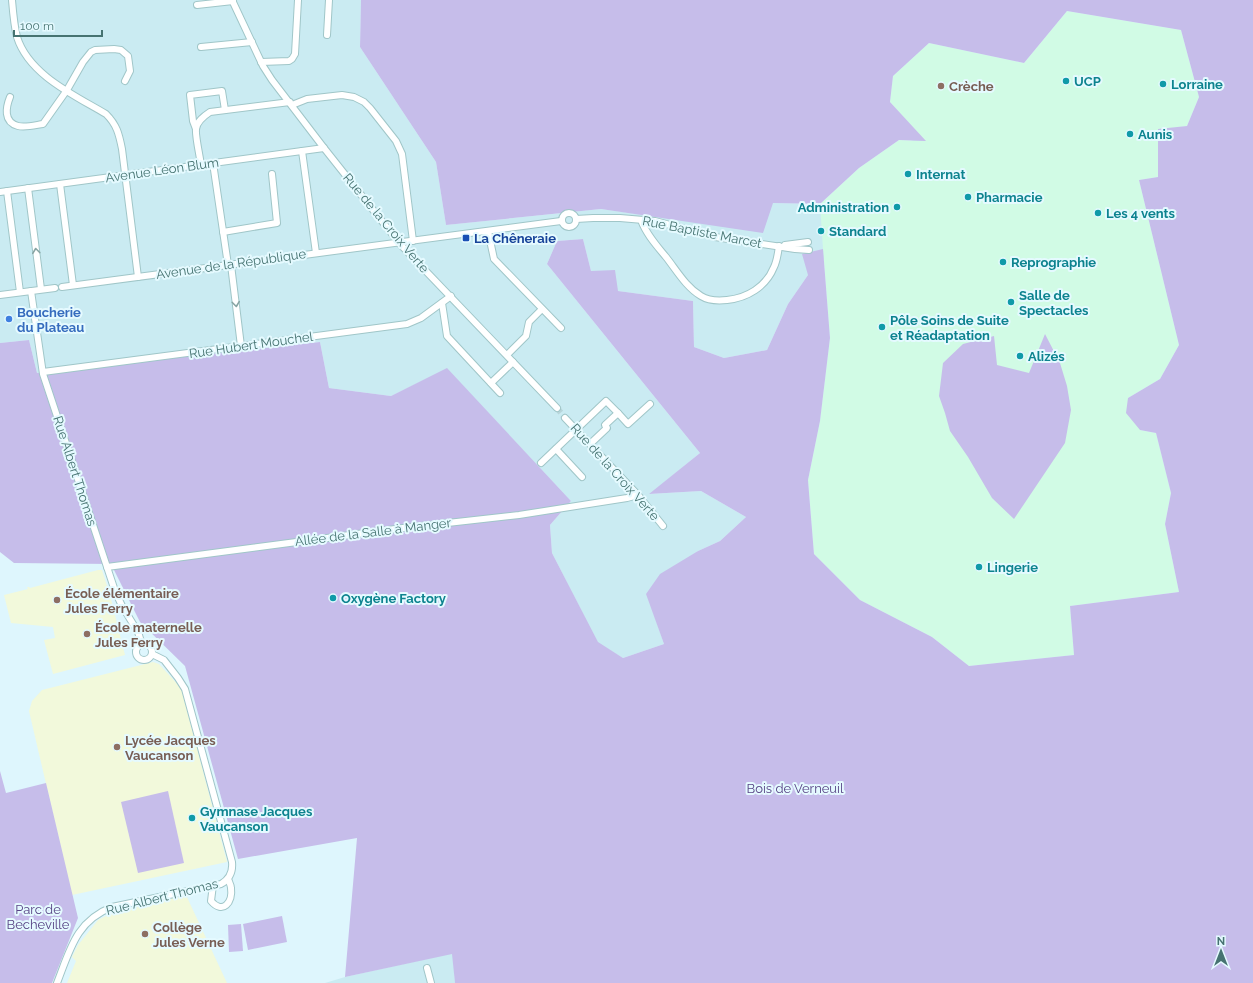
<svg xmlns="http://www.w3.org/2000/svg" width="1253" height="983" font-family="Raleway,sans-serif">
	<rect width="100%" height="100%" fill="#def6fd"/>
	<g fill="#caebf2">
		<polygon points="0,0 361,0 360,47 436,162 446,225 601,209 668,218 772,203 820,204 1024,63 808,275 788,304 767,350 724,358 694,347 693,301 618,291 591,271 583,239 557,241 547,264 700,453 650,494 701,491 746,517 720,541 698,551 647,594 664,644 623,658 598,643 552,553 550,525 571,501 447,369 391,396 329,388 320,342 37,373 29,340 0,343"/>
		<polygon points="453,953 455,983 325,983 345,977"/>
	</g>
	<g fill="#f2f9db">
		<polygon points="98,570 102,570 110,595 125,655 53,674 44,640 55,638 53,627 11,623 4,595 28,589 27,587 29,587 30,588"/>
		<polygon points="153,662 159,664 181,688 227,862 72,895 29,711 32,701 42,690"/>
		<polygon points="186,895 227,983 67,983 76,961 72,957 78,945 98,920 106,916 131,908"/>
	</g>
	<polygon fill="#d1fbe5" points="1067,11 1181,30 1199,97 1187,126 1158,130 1158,177 1139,180 1179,345 1160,379 1128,398 1140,430 1156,433 1171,493 1165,524 1179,592 1070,606 1074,655 969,666 932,637 860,600 814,554 808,480 820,421 830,338 823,249 820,204 859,168 899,140 925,141 890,102 893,76 929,43 1024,63"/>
	<g fill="#c6bdea">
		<polygon points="361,0 1253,0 1253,983 455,983 452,954 345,977 357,838 238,859 185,666 140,622 111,564 14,563 0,552 0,343 29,340 37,373 320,342 329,388 391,396 447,368 571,501 550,525 552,553 598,642 623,658 664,644 646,594 660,574 698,551 720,541 746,517 701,491 649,494 700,453 547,264 557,241 583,239 591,271 615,270 618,291 693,301 694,347 724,358 767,350 788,304 808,275 802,254 823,249 830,338 820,421 808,480 814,554 860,600 932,637 969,666 1074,655 1070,606 1179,592 1165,524 1171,493 1156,433 1140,430 1126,413 1128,398 1160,379 1179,345 1139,180 1158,177 1158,129 1187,126 1199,97 1181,30 1067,11 1024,63 929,43 893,76 890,102 926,141 899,140 859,168 820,204 773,203 763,233 601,209 446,225 436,162 360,47"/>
		<polygon points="1045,334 1060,363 1067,386 1071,410 1065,443 1014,519 992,498 968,457 950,431 945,413 939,396 943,363 963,344 994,336 997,365 1029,373"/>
		<polygon points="0,771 6,793 46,783 78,918 52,983 0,983"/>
		<polygon points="168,791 184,863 138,873 121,802"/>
		<polygon points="282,916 287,942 248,950 243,924"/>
		<polygon points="241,924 243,951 229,952 228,925"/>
	</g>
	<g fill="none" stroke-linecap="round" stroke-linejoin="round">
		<polyline stroke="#b8d5da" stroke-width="6" stroke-dasharray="6 3" stroke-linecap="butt" points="557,408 565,418"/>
		<g stroke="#a0c6c8" stroke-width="8">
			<g id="minor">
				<path d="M 12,0 C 13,12 14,25 17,37 C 29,75 74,95 106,114 C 117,125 119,134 122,149 L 138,277"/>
				<polyline points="232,0 263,66 272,80 324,148 389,230 399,243 557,408"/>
				<polyline points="197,5 233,1"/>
				<polyline points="327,35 329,0"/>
				<polyline points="201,47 252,42"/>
				<polyline points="261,62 289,61 292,59 295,54 298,0"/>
				<path d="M 10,97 C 6,107 3,122 18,126 C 25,128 36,125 43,124 L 67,90 L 83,62 L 91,52 L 95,50 L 114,49 L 121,50 L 128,56 L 130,71 L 125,81"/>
				<polyline points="292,105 307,99 342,95 354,97 364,102 370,108 396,141 402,154 413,241"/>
				<polyline points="196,129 193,121 190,95 222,91 225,110"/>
				<polyline points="302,151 316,253"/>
				<polyline points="213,163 228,265"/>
				<path d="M 201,165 C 200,157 195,135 196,129 C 197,121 204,116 210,112 L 290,102"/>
				<polyline points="60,184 73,285"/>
				<polyline points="28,188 41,289"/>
				<polyline points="7,191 20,292"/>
				<polyline points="0,192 324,148"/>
				<circle cx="569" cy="220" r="7"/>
				<polyline points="576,219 593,218 620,218 655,221 715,237 795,249 809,250"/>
				<path d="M 641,220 C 646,234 657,246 666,257 C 677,271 686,287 701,296 C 709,301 718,301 727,300 C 747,298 766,287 774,267 C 777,261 778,253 779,246"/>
				<polyline points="488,231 494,259 561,328"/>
				<polyline points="223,232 277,223 272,174"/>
				<polyline points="785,245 808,242"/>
				<polyline points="231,265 241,346"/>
				<polyline points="62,287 561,221"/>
				<polyline points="31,291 43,374 115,591 122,606 138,632 142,645"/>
				<polyline points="0,295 55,288"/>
				<polyline points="442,303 447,336 500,393"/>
				<polyline points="507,355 526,336 529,322 542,309"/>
				<polyline points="43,372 407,324 421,318 451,296"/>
				<polyline points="491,383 513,362"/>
				<polyline points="565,418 638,495 663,526"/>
				<polyline points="590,444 607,428 605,425 618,413 628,424 650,404"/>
				<polyline points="556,449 582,477"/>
				<polyline points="541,463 606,401 618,413"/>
				<polyline points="107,567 403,528 519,515 627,498 638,495"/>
				<circle cx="144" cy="652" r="8"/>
				<path d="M 213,885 L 211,901 C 223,915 233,902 231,888 C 231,885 229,882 228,879"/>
				<polyline points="427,968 431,983"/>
				<path d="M 57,983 C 70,950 76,921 112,907 L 221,884 C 230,879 233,872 232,862 L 185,689 L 178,678 L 164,660 L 152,654"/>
			</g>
		</g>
		<use href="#minor" stroke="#fff" stroke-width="6"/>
	</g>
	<defs><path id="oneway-chevron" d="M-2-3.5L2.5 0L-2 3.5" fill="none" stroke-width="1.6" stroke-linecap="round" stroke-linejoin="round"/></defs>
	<g stroke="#87a4a3">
		<use href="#oneway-chevron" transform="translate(36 251) rotate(-97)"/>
		<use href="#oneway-chevron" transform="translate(236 304) rotate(83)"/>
	</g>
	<g fill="#0f9aa8" stroke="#e5faff" stroke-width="1.5">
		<circle cx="1066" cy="81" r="4"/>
		<circle cx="1163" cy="84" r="4"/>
		<circle cx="1130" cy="134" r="4"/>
		<circle cx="908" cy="174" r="4"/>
		<circle cx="968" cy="197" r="4"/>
		<circle cx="897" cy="207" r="4"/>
		<circle cx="1098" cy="213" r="4"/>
		<circle cx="821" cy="231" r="4"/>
		<circle cx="1003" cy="262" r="4"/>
		<circle cx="1011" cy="302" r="4"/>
		<circle cx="882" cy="327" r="4"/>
		<circle cx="1020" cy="356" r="4"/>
		<circle cx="979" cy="567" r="4"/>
		<circle cx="333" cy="598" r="4"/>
		<circle cx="192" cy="818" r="4"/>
	</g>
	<g fill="#8d6e63" stroke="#e5faff" stroke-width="1.5">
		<circle cx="941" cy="86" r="4"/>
		<circle cx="57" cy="600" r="4"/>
		<circle cx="87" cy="634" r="4"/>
		<circle cx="117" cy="747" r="4"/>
		<circle cx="145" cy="934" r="4"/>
	</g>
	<rect fill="#1a4fb4" stroke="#e5faff" stroke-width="1.5" x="462" y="234" width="8" height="8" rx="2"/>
	<circle fill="#3f7fe0" stroke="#e5faff" stroke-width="1.5" cx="9" cy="319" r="4"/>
	<g text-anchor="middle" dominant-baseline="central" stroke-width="4" stroke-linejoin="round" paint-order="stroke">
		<g font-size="13" font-weight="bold" fill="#0d838f" stroke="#e5faff" text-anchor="start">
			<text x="1074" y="81">UCP</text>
			<text x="1171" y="84">Lorraine</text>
			<text x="1138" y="134">Aunis</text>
			<text x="916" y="174">Internat</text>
			<text x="976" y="197">Pharmacie</text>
			<text x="889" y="207" text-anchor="end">Administration</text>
			<text x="1106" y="213">Les 4 vents</text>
			<text x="829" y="231">Standard</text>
			<text x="1011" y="262">Reprographie</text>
			<text x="1019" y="295">Salle de<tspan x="1019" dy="15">Spectacles</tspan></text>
			<text x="890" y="320">Pôle Soins de Suite<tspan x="890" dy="15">et Réadaptation</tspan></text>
			<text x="1028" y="356">Alizés</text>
			<text x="987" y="567">Lingerie</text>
			<text x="341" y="598">Oxygène Factory</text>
			<text x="200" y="811">Gymnase Jacques<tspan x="200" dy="15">Vaucanson</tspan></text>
		</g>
		<g font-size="13" font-weight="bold" fill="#785e54" stroke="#e5faff" text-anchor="start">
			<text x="949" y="86">Crèche</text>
			<text x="65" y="593">École élémentaire<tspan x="65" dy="15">Jules Ferry</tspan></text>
			<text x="95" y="627">École maternelle<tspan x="95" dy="15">Jules Ferry</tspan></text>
			<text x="125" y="740">Lycée Jacques<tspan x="125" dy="15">Vaucanson</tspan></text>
			<text x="153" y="927">Collège<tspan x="153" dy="15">Jules Verne</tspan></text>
		</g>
		<g font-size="13" fill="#467371" stroke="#e5faff">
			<text transform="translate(162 170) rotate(-8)">Avenue Léon Blum</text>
			<text transform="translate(386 223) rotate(50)">Rue de la Croix Verte</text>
			<text transform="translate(702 232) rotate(11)">Rue Baptiste Marcet</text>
			<text transform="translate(231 264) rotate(-8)">Avenue de la République</text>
			<text transform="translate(251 345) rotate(-8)">Rue Hubert Mouchel</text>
			<text transform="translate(75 471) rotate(72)">Rue Albert Thomas</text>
			<text transform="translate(615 472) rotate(48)">Rue de la Croix Verte</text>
			<text transform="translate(373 532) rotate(-7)">Allée de la Salle à Manger</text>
			<text transform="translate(162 897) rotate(-14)">Rue Albert Thomas</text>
		</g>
		<g font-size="13" font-weight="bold" fill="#164399" stroke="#e5faff" text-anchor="start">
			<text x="474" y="238">La Chêneraie</text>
		</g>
		<g font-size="13" font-weight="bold" fill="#366cbe" stroke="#e5faff" text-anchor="start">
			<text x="17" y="312">Boucherie<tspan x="17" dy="15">du Plateau</tspan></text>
		</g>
		<g font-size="13" fill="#574385" stroke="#e5faff">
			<text x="795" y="788">Bois de Verneuil</text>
			<text x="38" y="909">Parc de<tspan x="38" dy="15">Becheville</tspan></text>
		</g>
	</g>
	<g transform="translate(1221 951)" stroke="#e5faff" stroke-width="3" paint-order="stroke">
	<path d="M0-3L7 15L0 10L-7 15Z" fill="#467371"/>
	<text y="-6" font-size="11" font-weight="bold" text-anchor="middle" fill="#467371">N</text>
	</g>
	<path d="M14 30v6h88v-6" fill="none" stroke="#467371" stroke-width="2"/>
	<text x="20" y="30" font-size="12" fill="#467371" stroke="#e5faff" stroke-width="3" paint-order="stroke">100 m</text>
</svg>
